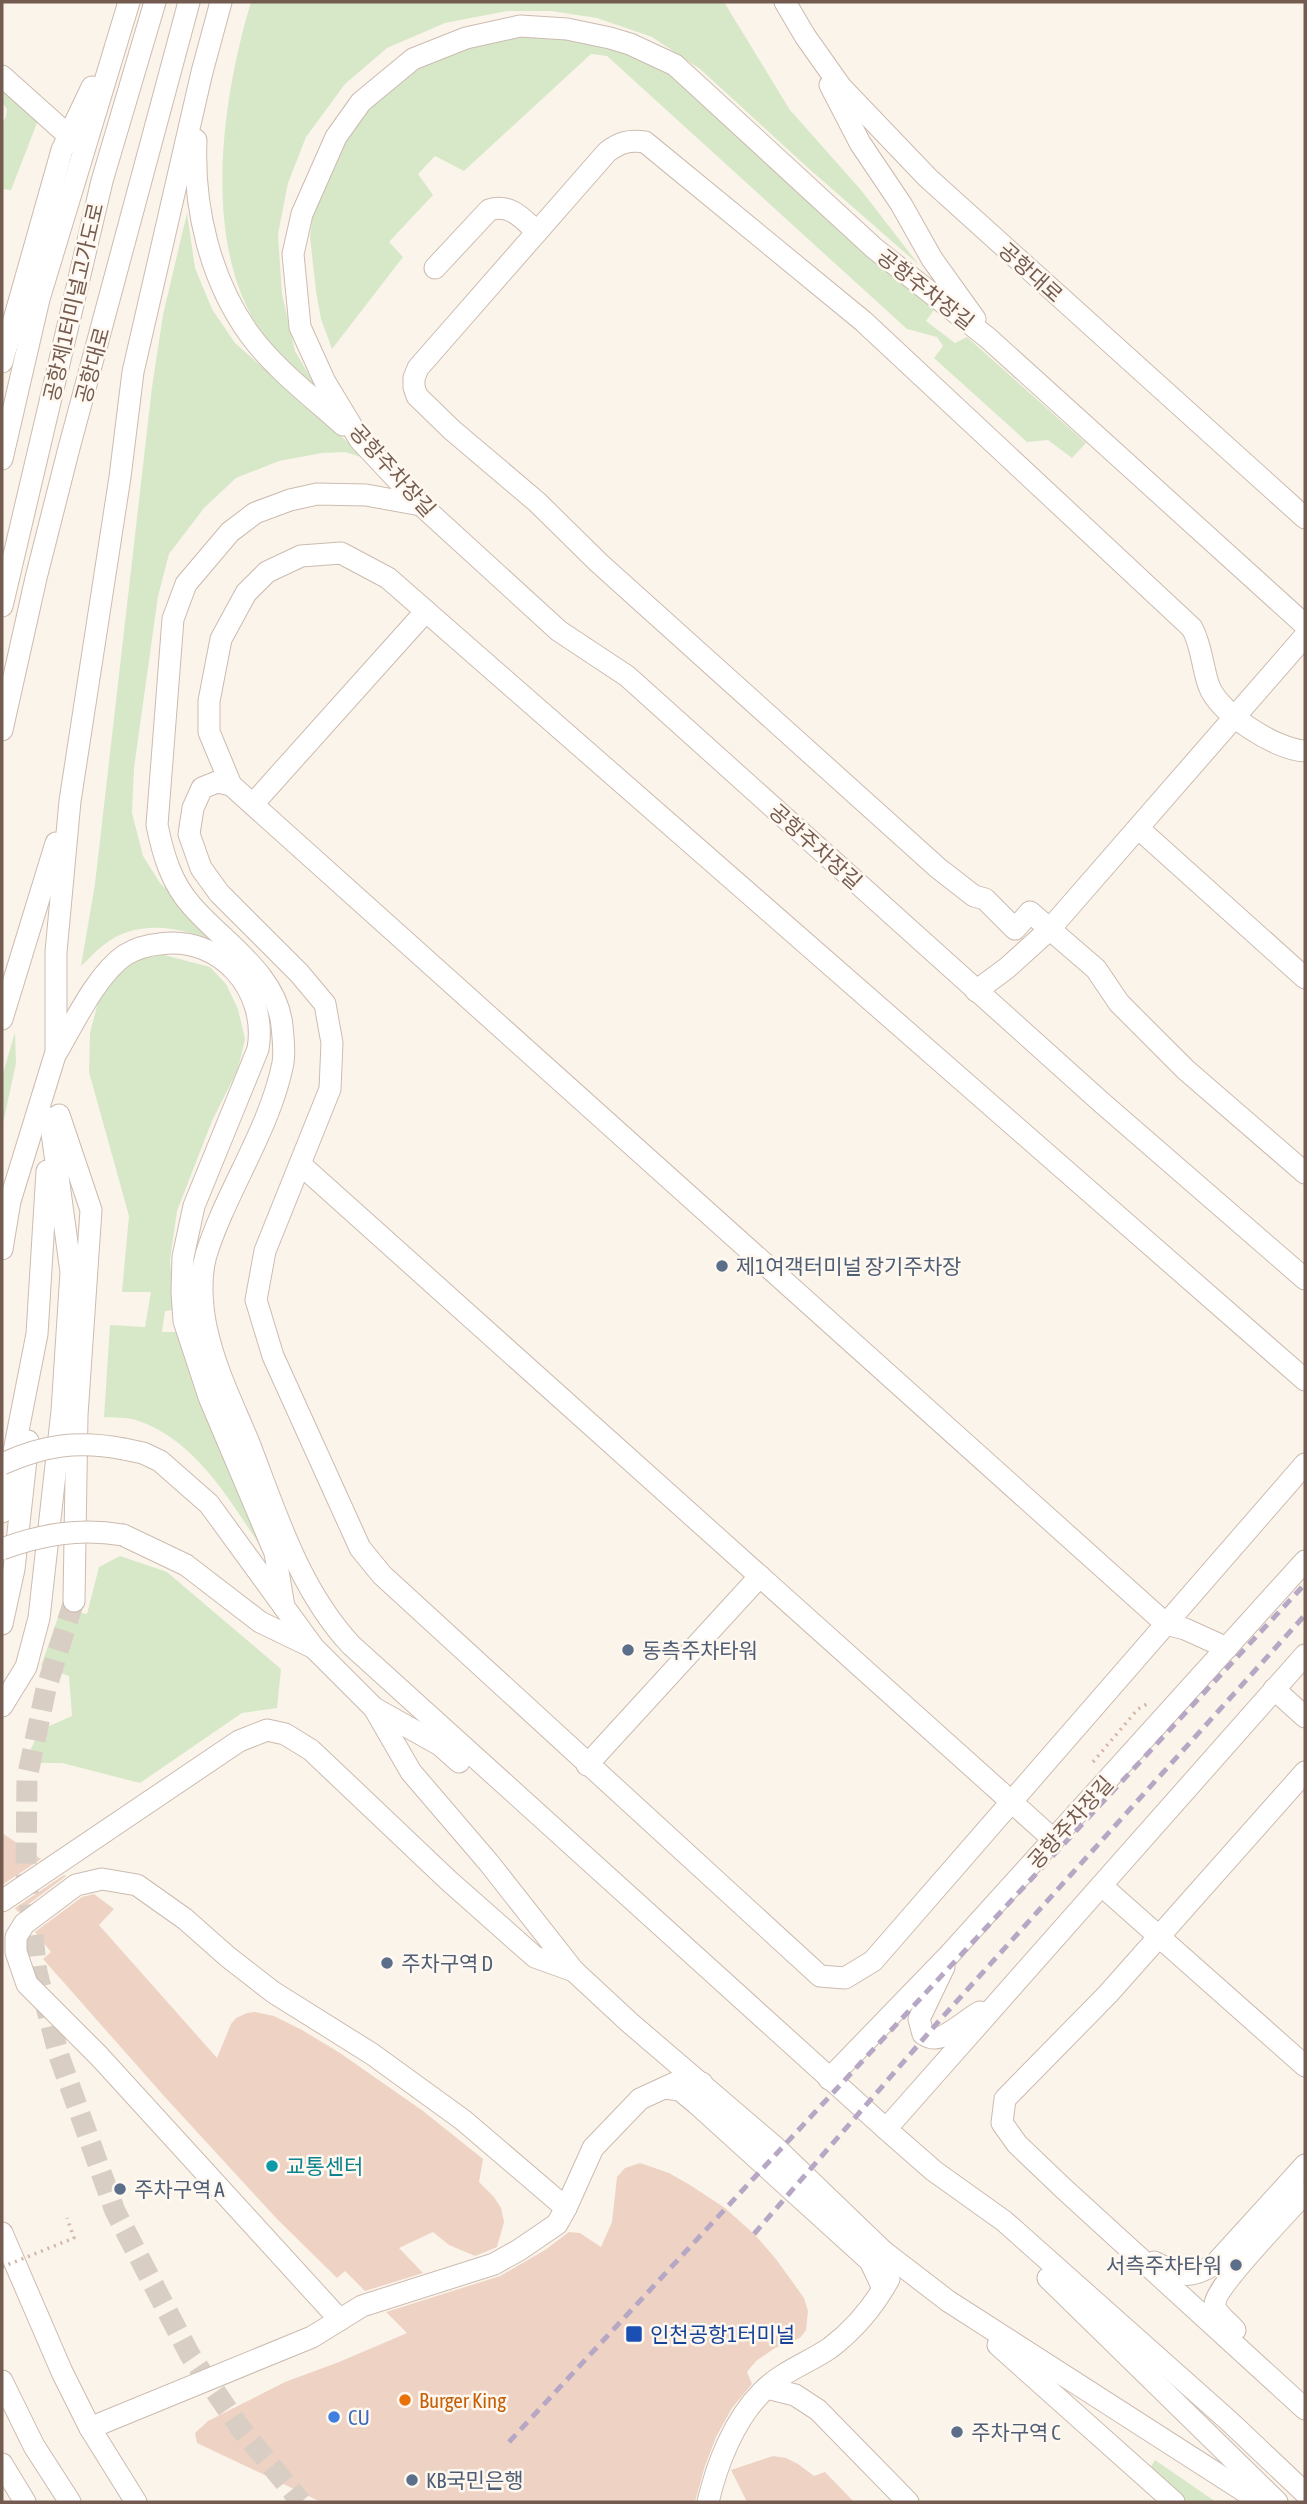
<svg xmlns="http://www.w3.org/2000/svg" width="1307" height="2504" font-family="'Asap Condensed','Noto Sans KR',sans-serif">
	<rect width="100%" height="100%" fill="#fbf4ea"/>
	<g fill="#d7e8c9">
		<path d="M 251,2 L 724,2 L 790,110 L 861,190 L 919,265 L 807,167 L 700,69 L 652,37 L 597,18 L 551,11 L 507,11 L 445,23 L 387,48 L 345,84 L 306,137 L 288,183 L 278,234 L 282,294 L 295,351 L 316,387 C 299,370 277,353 263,334 C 200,247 222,98 251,2 Z"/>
		<polygon points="532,32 607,42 673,75 934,310 926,321 955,343 967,337 1086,443 1072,458 1048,440 1027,442 934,358 943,346 937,337 907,329 607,56 591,54 464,171 435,156 418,174 433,195 389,242 403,257 332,349 321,319 316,291 310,237 314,205 326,173 359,115 428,58"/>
		<polygon points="2,68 44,105 11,190 2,189 2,123 6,117 7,109 2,103"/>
		<path d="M 187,213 L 195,268 L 212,309 L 235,343 L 367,459 L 345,452 L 322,453 L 279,461 L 236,478 L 204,508 L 169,554 L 158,596 L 134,768 L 132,813 L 143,856 L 160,883 L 189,910 L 219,944 C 185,927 138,918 105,944 C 96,950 89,959 81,966 L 95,884 L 152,387 L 163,315 Z"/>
		<path d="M 164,955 L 210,967 L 226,984 L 238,1009 L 245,1039 L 238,1069 L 212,1121 L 177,1211 L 170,1260 L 174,1310 L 165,1311 L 162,1332 L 178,1332 L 259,1544 C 227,1496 194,1439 136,1420 C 127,1417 114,1418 104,1417 L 110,1325 L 145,1327 L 151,1292 L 122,1292 L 129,1216 L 89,1072 L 90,1033 L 101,991 L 122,969 L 141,958 Z"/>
		<polygon points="15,1032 16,1063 2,1128 2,1077"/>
		<polygon points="120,1556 167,1572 281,1669 277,1708 242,1713 140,1783 62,1763 24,1763 40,1730 72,1716 69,1676 41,1666 61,1609 87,1614 99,1567"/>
		<polygon points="1155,2460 1216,2502 1186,2502 1149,2470"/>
	</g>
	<g fill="#eed3c4">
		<polygon points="2,1833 41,1859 2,1885"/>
		<polygon points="64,1875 66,1876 18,1912 15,1908"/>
		<polygon points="94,1894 114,1909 99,1925 217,2058 231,2024 236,2018 247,2013 255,2012 274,2016 302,2030 340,2053 423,2111 483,2159 479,2182 494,2197 501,2208 504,2222 497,2247 475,2256 449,2245 433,2232 399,2248 423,2273 365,2291 345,2271 337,2278 277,2219 164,2096 43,1959 51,1952 35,1932 82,1897"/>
		<polygon points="640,2163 669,2173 690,2185 725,2208 754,2234 776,2259 804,2298 808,2311 806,2330 800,2338 775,2348 756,2361 747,2372 752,2384 732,2408 716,2437 704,2469 695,2502 321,2502 197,2443 195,2433 208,2421 285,2382 339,2362 407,2333 386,2312 500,2276 545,2250 569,2232 580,2233 601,2247 612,2222 617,2177 625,2168"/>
		<polygon points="773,2456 786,2458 798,2464 814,2476 825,2472 854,2502 747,2502 731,2470"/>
	</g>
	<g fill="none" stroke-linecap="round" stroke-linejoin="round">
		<polyline stroke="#d9cec3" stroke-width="21" stroke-dasharray="21 10" stroke-linecap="butt" points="74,1601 46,1689 27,1778 26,1873 37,1972 59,2056 115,2211 190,2355 241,2429 301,2502"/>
		<g stroke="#ccbbb0" stroke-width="23">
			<g id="minor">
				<polyline points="785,2 805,36 841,87 928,178 1305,518"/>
				<polyline points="2,76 69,136"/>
				<polyline points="830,85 860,143 901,204 932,259 975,319"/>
				<path d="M 196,140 C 193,207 210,280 250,335 C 275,369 311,396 343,425"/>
				<path d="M 435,268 L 489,210 C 510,203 522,218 537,232"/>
				<polyline points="2,362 62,150 92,87"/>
				<polyline points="2,459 39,299 129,2"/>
				<path d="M 421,505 L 366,495 L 317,494 L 290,500 L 255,513 L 230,532 L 186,584 L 173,619 L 157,825 C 163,854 171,883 192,906 C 224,943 277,974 282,1026 C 283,1038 285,1052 283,1063 C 270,1129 226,1191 206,1255 C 199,1280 202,1314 209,1339 C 218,1375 235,1409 249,1443 C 276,1513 299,1589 351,1645 L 886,2129 L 934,2171 L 1004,2221 L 1229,2421 L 1305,2493"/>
				<polyline points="2,606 102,181 155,2"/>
				<polyline points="1305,625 988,338 874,248 675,65 630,44 610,38 567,29 520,26 466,38 413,59 361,102 336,137 302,214 293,254 300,327 325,382 360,440 421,505 559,631 627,676 1101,1102 1305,1279"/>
				<polyline points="2,730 36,578 69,448 189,2"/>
				<path d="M 1305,751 C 1276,750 1219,713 1209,686 C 1202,667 1202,646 1192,628 L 863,321 L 645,142 C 629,140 620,142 607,152 L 418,368 L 414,378 L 414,387 L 417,396 L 452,430 L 537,502 L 599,563 L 938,868 L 974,896 L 985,899 L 1015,929 L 1030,912 L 1096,969 L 1119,1003 L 1186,1070 L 1305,1173"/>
				<polyline points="231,785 217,782 202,788 193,808 189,834 201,868 219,893 299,973 325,1004 332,1043 330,1089 265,1251 256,1300 273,1356 360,1548 382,1575 820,1976 845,1978 873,1961 1305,1464"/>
				<polyline points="253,804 426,611"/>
				<polyline points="1138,828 1305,978"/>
				<polyline points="976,991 1007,968 1049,930 1305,636"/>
				<polyline points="2,1019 56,843"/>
				<path d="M 57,1052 C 74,1023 97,974 125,955 C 135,949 148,945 160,944 C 221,935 268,991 258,1049 L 194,1206 L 183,1257 L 182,1292 L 184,1321 L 209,1397 L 275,1553 L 284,1607"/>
				<polyline points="59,1115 91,1210 77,1415 74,1601"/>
				<polyline points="300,1164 1054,1840"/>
				<polyline points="2,1249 10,1201 56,1052 56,952 70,801 120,477 133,372 202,72 221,2"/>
				<polyline points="124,1449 143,1453 160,1461 209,1504 314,1648 374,1708 440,1745 459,1762"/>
				<polyline points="2,1512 37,1334 47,1171"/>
				<polyline points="123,1535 186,1565 260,1622 312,1647"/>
				<polyline points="2,1624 14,1569 28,1441"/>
				<polyline points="1227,1648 1185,1629 1166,1624 231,785 209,732 209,701 221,639 246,593 267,572 301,556 341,553 388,578 1305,1380"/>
				<polyline points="1274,1689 1305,1717"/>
				<polyline points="2,1706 26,1667 39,1618 62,1411 71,1272 50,1118"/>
				<polyline points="374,1708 411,1772 489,1863 574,1971 630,2023 775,2147 883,2251 948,2301 1261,2502"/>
				<polyline points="587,1765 760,1576"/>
				<polyline points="1305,1772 1108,1994 1005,2099 1002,2123 1017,2144 1063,2188 1305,2409"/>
				<polyline points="1102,1886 1305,2066"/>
				<polyline points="2,1901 239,1741 267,1730 285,1734 311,1750 448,1880 535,1957 574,1971"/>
				<path d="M 944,1967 L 919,2019 L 923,2034 C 926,2036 930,2038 934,2038 C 946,2039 968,2018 980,2012"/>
				<polyline points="829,2079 949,1955 1305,1561"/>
				<polyline points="665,2088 680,2090 697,2104 870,2261 881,2284 881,2287"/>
				<polyline points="886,2129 1305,1655"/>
				<polyline points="2,2233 62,2372 90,2428 136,2502"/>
				<path d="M 1154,2262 C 1182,2275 1187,2281 1215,2264 L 1305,2165"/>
				<polyline points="1048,2278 1277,2502"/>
				<polyline points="340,2320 99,2056 27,1984 16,1952 16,1937 24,1924 76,1885 102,1879 137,1885 185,1919 228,1957 273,1992 372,2054 463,2120 566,2208"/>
				<path d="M 1235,2330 C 1229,2323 1215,2313 1215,2304 C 1215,2287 1290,2210 1305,2193"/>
				<polyline points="998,2345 1174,2502"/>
				<polyline points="2,2381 34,2446 70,2502"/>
				<polyline points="767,2388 795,2395 818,2410 908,2502"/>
				<polyline points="90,2428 312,2337 362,2306 494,2264 519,2250 557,2224 566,2208 593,2148 640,2099 679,2081 702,2083"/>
				<polyline points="2,2464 25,2502"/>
				<path d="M 708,2502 C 717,2464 734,2420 762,2392 C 781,2372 808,2363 830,2348 C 855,2329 874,2306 889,2279 L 883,2251"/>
			</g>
		</g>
		<polyline stroke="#d3b6a6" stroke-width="3.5" stroke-dasharray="2 5" stroke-linecap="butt" points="1093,1762 1138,1709 1147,1704"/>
		<use href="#minor" stroke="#fff" stroke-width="21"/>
		<g stroke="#b6a8c4" stroke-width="5" stroke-dasharray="10 7" stroke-linecap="butt">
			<polyline points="754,2234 939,2021 1305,1615"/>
			<polyline points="509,2442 1305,1584"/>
		</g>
		<g stroke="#ccbbb0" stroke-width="23" stroke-linecap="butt">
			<g id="minor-bridge">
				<path d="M 2,1464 C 44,1445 78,1440 124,1449"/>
				<path d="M 2,1549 C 42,1534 80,1528 123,1535"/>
			</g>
		</g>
		<polyline stroke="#d3b6a6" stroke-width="3.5" stroke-dasharray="2 5" stroke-linecap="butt" points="2,2267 74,2238 67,2218"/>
		<use href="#minor-bridge" stroke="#fff" stroke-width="21"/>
	</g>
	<g fill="#5c6f8a" stroke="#fef8f0" stroke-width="2.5">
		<circle cx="722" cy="1266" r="7"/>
		<circle cx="628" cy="1650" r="7"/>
		<circle cx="387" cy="1963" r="7"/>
		<circle cx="120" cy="2189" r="7"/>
		<circle cx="1236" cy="2265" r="7"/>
		<circle cx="957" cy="2432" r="7"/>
		<circle cx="412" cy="2480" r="7"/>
	</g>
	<circle fill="#0f9aa8" stroke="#fef8f0" stroke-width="2.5" cx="272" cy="2166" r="7"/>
	<rect fill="#1a4fb4" stroke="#fef8f0" stroke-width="2.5" x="625" y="2325" width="18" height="18" rx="3.5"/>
	<circle fill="#e8710a" stroke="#fef8f0" stroke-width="2.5" cx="405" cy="2400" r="7"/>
	<circle fill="#3f7fe0" stroke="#fef8f0" stroke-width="2.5" cx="334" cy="2417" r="7"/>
	<g text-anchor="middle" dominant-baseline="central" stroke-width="5" stroke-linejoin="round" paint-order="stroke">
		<g font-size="21" fill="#745b4f" stroke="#fef8f0">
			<text transform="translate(1031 272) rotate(42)">공항대로</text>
			<text transform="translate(926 289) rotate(38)">공항주차장길</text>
			<text transform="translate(73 302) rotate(-77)">공항제1터미널고가도로</text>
			<text transform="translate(92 365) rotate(-75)">공항대로</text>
			<text transform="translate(393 470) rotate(48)">공항주차장길</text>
			<text transform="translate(816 846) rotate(42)">공항주차장길</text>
			<text transform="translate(1070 1822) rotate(-48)">공항주차장길</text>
		</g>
		<g font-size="21" fill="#4e5e75" stroke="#fef8f0" text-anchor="start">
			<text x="736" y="1266">제1여객터미널 장기주차장</text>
			<text x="642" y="1650">동측주차타워</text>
			<text x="401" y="1963">주차구역 D</text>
			<text x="134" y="2189">주차구역 A</text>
			<text x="1222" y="2265" text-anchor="end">서측주차타워</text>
			<text x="971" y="2432">주차구역 C</text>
			<text x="426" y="2480">KB국민은행</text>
		</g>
		<g font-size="21" fill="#0d838f" stroke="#fef8f0" text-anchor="start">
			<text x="286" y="2166">교통센터</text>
		</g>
		<g font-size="21" fill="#164399" stroke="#fef8f0" text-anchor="start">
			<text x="650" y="2334">인천공항1터미널</text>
		</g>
		<g font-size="21" fill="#c56008" stroke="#fef8f0" text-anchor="start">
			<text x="419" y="2400">Burger King</text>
		</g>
		<g font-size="21" fill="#366cbe" stroke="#fef8f0" text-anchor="start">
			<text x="348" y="2417">CU</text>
		</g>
	</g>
	<rect width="1307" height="2504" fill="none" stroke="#745b4f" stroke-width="7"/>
</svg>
